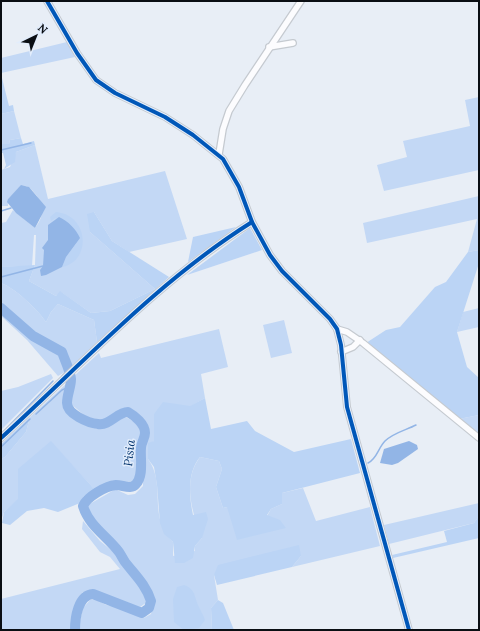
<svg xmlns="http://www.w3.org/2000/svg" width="480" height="631" font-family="Lora,serif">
	<rect width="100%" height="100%" fill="#e8eef6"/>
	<g fill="#c3d8f5">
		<polygon points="67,42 75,57 1,73 1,58"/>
		<polygon points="479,97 479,170 384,191 377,165 407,157 403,141 470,126 465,100"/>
		<polygon points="14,111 21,138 10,140 9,144 1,144 1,114"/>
		<path d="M 35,145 L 48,199 L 165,171 L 187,239 L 129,252 L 112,241 L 94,212 L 90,232 L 155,289 L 110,311 L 91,313 L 61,292 L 56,296 L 29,281 L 35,265 L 36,235 L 34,235 L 32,266 L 1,267 L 1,223 L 6,222 L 13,210 L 35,228 C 46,213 44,203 32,190 C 29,187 26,185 21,186 L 8,199 L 8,206 L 1,206 L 1,170 L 10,167 L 16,152 Z"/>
		<polygon points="479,196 479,250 468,252 477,219 367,243 363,223"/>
		<path d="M 1,283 C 15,288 38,310 46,322 L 51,312 L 58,304 L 94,320 L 97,342 L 71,367 L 62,349 L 35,334 L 1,304 Z"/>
		<polygon points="479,308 479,327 457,332 463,312"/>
		<polygon points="1,313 28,337 61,357 61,361 65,365 65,372 58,376 27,340 1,316"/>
		<polygon points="284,320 292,353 271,358 263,325"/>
		<path d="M 219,329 L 228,367 L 201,374 L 205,398 L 191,406 L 154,414 L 154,441 L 149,447 L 148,459 C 167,485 147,518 173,542 L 173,556 L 195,551 L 195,546 L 202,538 C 192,513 182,481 200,457 L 219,461 L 222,469 L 216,487 L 223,508 L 227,507 L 267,516 L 271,509 L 282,504 L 282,493 L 303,488 L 316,521 L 370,507 L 380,546 L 292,567 L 301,556 L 214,575 L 218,600 L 211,608 L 212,630 L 78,630 L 83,608 L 90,600 L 95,599 L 106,605 L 120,607 L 144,618 L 151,614 L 155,598 L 143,578 L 109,536 L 91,519 L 86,510 L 88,505 L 114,490 L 117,490 L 128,495 L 135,494 L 143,486 L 143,451 L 148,434 L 146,424 L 137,413 L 131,409 L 122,409 L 105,421 L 99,422 L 85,416 L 70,403 L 75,381 L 74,376 L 99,353 L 101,358 Z"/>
		<polygon points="51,374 53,378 1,430 1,391 18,387"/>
		<path d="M 67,383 C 60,419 68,415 97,429 L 108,426 L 124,417 C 132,419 136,423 141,431 C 139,440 137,448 136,457 C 136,467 139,472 133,481 L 112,483 L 96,491 L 51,442 L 18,489 L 18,500 L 4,512 L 1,521 L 1,459 L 5,457 L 26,432 L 30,417 Z"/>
		<polygon points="479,415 479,435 459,419"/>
		<polygon points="479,503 479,516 474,523 389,544 384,525"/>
		<path d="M 83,521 L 100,541 L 116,554 L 139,584 L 146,596 L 147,602 L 140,607 C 121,605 104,588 83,592 L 77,600 L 72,630 L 1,630 L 1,599 L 120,569 L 110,557 L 100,552 L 82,529 Z"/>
	</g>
	<g fill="#bbd4f5">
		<polygon points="1,74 9,106 13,105 14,111 1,114"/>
		<polygon points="21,138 23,144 34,141 35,145 16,152 15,162 4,169 6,165 3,153 1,153 1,144 9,144 10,140"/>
		<path d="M 56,212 C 89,215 92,261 62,267 L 66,257 L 76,244 L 56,218 L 51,221 L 50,217 Z"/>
		<path d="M 94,212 L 112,241 L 169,277 L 97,342 L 94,320 L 58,304 L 51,312 L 46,322 C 38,310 15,288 1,283 L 1,267 L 35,265 L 29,281 L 56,296 L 60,291 L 91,313 L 110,311 L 155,289 L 90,232 L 87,214 Z"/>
		<polygon points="236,227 188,262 193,237"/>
		<polygon points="250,228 262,250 187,275"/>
		<polygon points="479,250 479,263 457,332 467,367 479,378 479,415 459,419 366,343 386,330 400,327 435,287 446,282 468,252"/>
		<path d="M 205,398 L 211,429 L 247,421 L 255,431 L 294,452 L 351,439 L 360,473 L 282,493 L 282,504 L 271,509 L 267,515 L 280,520 L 286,528 L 237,540 L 227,507 L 223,508 L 216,487 L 222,469 L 219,461 L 200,457 C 187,473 189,496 193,515 L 206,512 L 208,519 L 202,538 L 195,546 L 193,558 L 184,563 L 175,563 L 173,542 L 164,534 L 160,523 L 157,485 L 154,467 L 148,459 L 148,443 L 154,441 L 154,414 L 163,402 L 190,406 Z"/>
		<polygon points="30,417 26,432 5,457 1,459 1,444"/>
		<polygon points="51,441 96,491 84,496 80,503 58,512 44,508 27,511 10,525 2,523 4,512 18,499 18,469"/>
		<polygon points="479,516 479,538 393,558 392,555 447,542 444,531 474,523"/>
		<polygon points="299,545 301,556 292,567 217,585 214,575 218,565"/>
		<path d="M 184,585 C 195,589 194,595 198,605 C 200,610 203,614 205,620 L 199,628 L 184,630 L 174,622 L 173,599 L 177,587 Z"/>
		<polygon points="218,600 223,603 234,630 212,630 211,608"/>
	</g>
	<g fill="#92b5e6">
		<polygon points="21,185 29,187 46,207 35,228 16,213 7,202 8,199"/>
		<path d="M 59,217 C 68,221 76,229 80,238 L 66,257 L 62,267 L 46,275 L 41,276 L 40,270 L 43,266 L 44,250 L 42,248 L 48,240 L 48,225 Z"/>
		<polygon points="409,441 417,445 418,449 398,463 392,465 380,463 384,449"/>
	</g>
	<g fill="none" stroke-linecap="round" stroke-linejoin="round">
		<g stroke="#92b5e6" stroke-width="1.5">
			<polyline points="1,150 31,143"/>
			<polyline points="1,211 11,208"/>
			<polyline points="1,277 43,266"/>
			<polyline points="62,376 68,370"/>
			<polyline points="36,414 62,390 71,386"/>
			<polyline points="1,434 53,381"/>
			<polyline points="1,447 30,419"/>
			<path d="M 368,463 C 377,459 378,448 385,441 C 393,433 406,430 416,425"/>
		</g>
		<path stroke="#92b5e6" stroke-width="10" d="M 1,308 L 33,336 L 62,352 C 65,361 70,370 71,379 C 71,387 67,395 67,403 C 67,414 88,423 98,424 C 110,426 117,412 128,412 C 135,416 145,424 145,433 C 145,438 141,443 141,448 C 140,458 144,476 136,484 C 131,490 123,485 116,485 C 105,486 87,497 83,506 C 89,526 107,536 119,552 C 121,555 123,559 125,562 C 135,575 146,585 151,601 L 149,608 L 142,613 L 93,594 C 78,595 75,618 75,630"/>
		<g stroke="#c5cad0" stroke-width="8">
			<g id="minor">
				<polyline points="47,1 77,53 96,80 115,93 165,117 193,135 223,159 239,187 252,222 270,255 282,271 330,319 337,329 341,345 347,407 409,630"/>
				<polyline points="269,47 293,43"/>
				<polyline points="219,154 223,129 229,111 245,85 301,1"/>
				<polyline points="337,329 347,332 363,343 479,438"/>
				<polyline points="341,352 353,347 360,340"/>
				<path d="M 1,438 C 82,364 158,281 252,222"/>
			</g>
		</g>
		<use href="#minor" stroke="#fcfcfe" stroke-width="5.5"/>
		<g stroke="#e2edfc" stroke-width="6">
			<g id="cycleway">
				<polyline points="47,1 77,53 96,80 115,93 165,117 193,135 223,159 239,187 252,222 270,255 282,271 330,319 337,329 341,345 347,407 409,630"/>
				<path d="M 1,438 C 82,364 158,281 252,222"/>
			</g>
		</g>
		<use href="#cycleway" stroke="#0057b8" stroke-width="4"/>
	</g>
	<g text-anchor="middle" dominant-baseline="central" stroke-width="3" stroke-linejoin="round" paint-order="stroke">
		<g font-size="12" font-style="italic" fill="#00326c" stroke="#e2edfc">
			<text transform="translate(129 453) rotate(-84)">Pisia</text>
		</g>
	</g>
	<rect width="480" height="631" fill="none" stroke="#0a0e13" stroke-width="4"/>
	<g transform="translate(36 36) rotate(43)" stroke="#e2edfc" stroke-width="3" paint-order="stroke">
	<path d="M0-3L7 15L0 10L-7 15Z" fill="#0a0e13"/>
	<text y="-6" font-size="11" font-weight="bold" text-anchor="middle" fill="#0a0e13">N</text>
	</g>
</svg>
